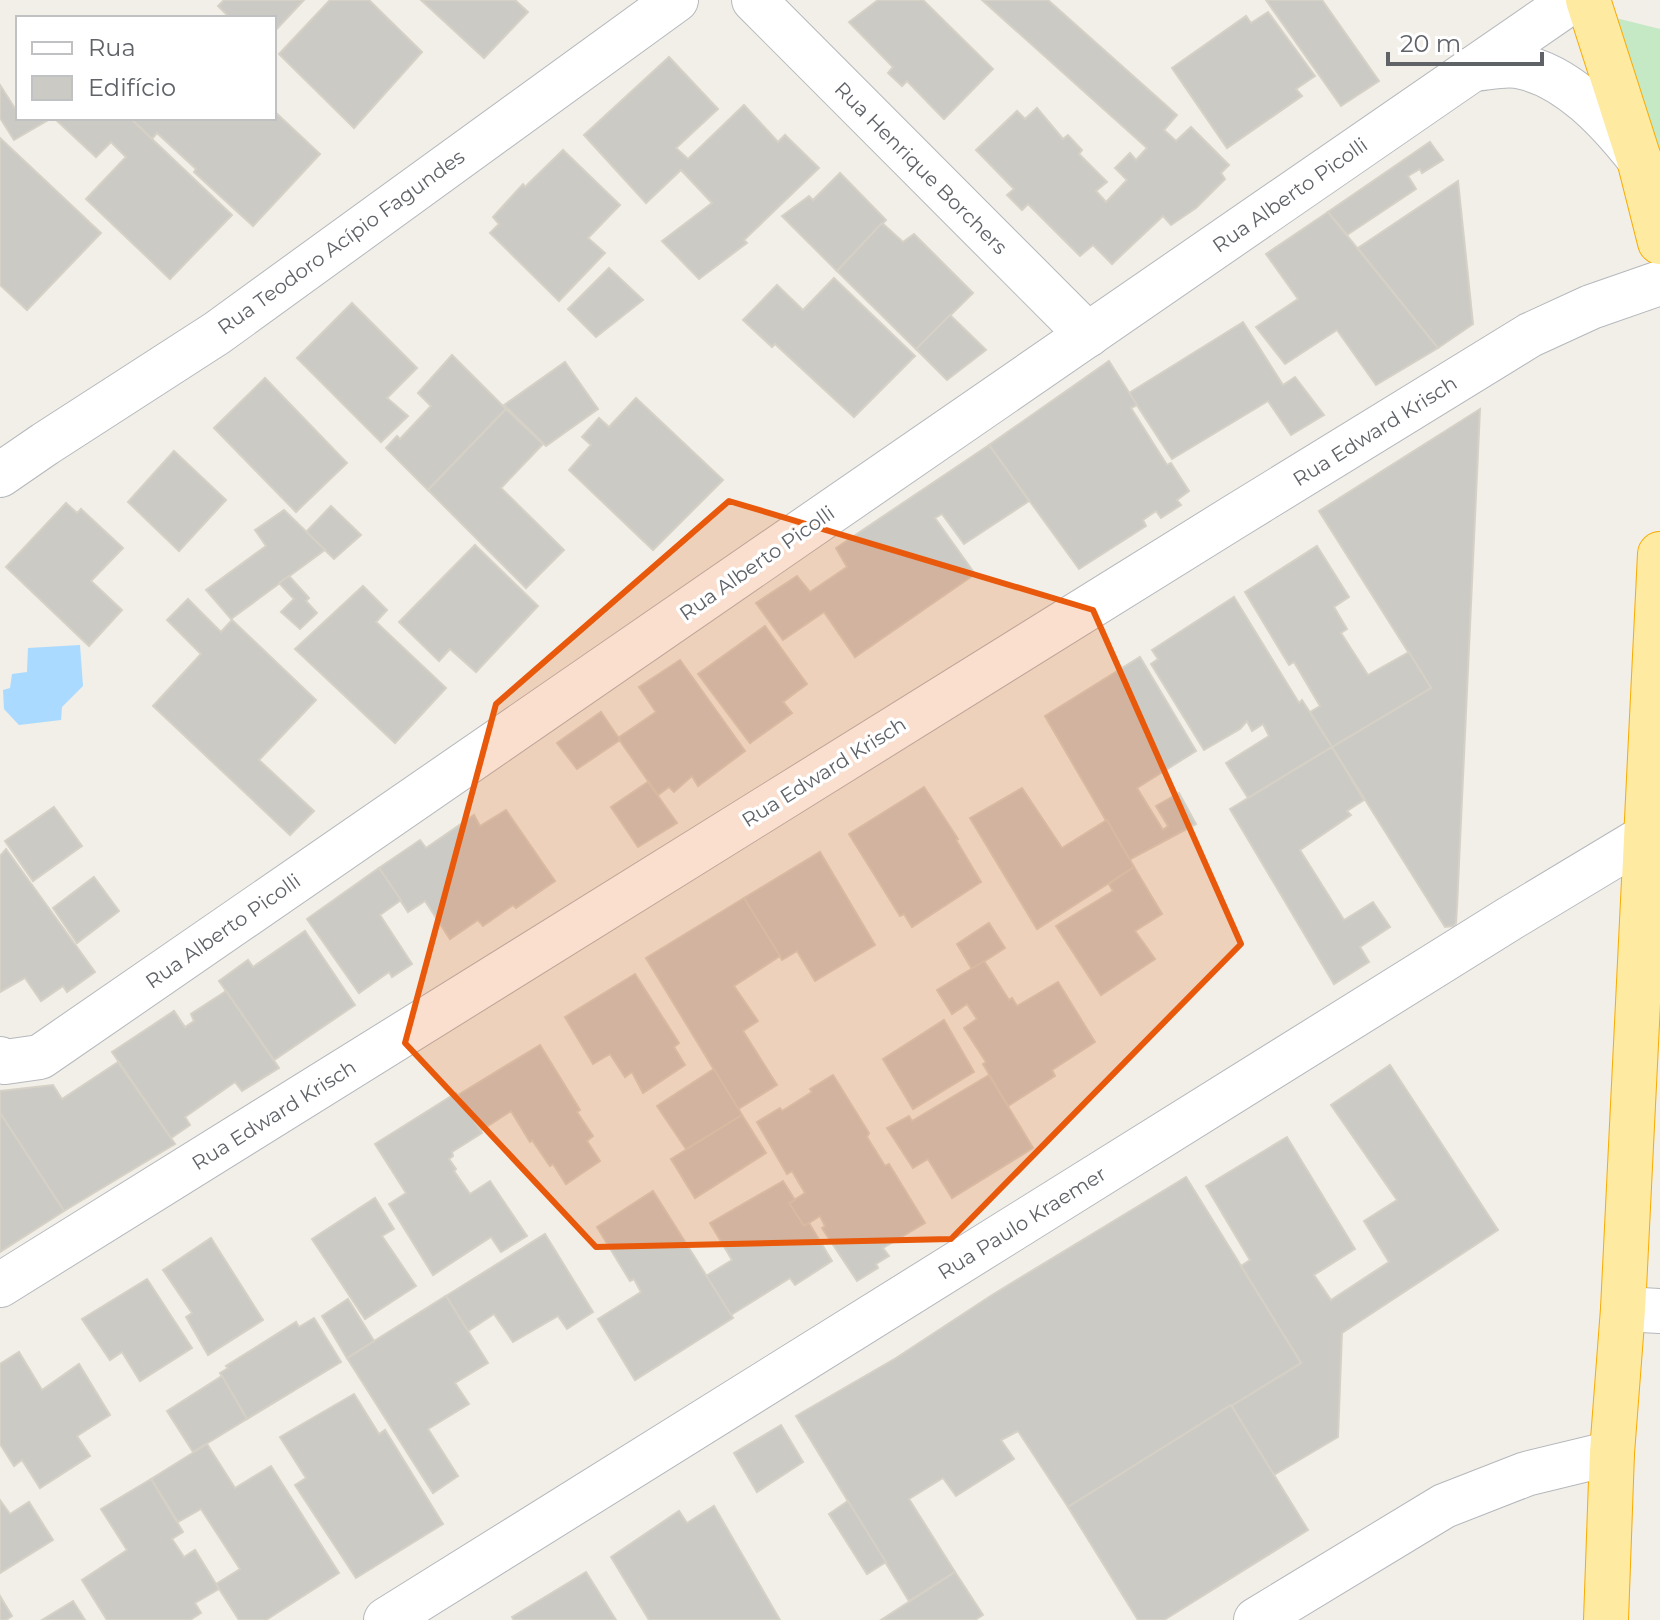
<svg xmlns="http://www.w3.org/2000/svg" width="1660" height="1620" font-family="Montserrat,sans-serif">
	<rect width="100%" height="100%" fill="#f1efe8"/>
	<polygon fill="#c5e8c5" points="1608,16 1660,29 1660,152"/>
	<polygon fill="#aadaff" points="80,645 83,686 62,707 61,720 19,725 4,709 3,690 10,688 12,674 27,672 28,648"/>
	<g fill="#cccac5" stroke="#d6d1c6" stroke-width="2">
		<polygon points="224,0 304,0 274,32 274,18 230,18 218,6"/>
		<polygon points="330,0 369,0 422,52 354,128 279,54"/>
		<polygon points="421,0 515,0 528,12 484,58"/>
		<polygon points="878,0 923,0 993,69 944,119 907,81 902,86 888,73 893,67 849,22"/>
		<polygon points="982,0 1048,0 1177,115 1164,130 1176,141 1191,127 1229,165 1221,173 1225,179 1196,208 1171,225 1163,216 1112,264 1093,245 1080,256 1028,204 1022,210 1007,195 1014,189 976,150 1017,111 1025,119 1037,108 1063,139 1068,135 1082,150 1079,154 1107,182 1096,191 1106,202 1127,180 1115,168 1130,153 1136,160 1147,148"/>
		<polygon points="1266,0 1322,0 1379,81 1341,106"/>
		<polygon points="1268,12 1315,76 1296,89 1302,96 1227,148 1172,68 1246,16 1251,23"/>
		<polygon points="669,57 718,109 676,148 688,159 744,105 778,142 785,135 819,168 744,240 747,243 699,279 662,241 712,203 681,170 646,203 584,135"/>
		<polygon points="0,85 16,110 18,109 18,118 47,118 48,120 14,140 0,118"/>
		<polygon points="274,111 320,154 253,226 194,172 196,169 157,133 152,139 130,118 274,118"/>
		<polygon points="56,118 130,118 232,215 170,279 86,199 126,157 111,142 96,157 55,119"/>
		<polygon points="0,138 101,233 27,310 0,285"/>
		<polygon points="1430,142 1443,160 1422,173 1420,169 1408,176 1416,189 1347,235 1328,212"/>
		<polygon points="563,150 620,205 588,238 605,253 559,301 490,233 499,224 493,217 523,184 525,187"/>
		<polygon points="840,173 886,220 837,271 782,216 809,196 813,200"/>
		<polygon points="1458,181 1473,324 1438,348 1358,248"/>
		<polygon points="1328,212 1438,348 1376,385 1337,330 1285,364 1256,327 1298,299 1266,254"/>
		<polygon points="882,223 903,242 914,234 973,293 916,349 837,271"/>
		<polygon points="609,268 643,300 596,337 568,309"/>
		<polygon points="834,278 915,356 854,417 775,344 772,347 743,320 777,285 803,310"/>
		<polygon points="352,303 417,368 387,398 408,416 381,442 297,358"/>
		<polygon points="950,315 986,350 947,380 916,349"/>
		<polygon points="1243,322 1283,385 1295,377 1324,415 1291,435 1268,401 1172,459 1129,393"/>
		<polygon points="452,355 506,409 428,490 386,448 397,436 400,439 431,406 418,393"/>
		<polygon points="1109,361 1137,405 1131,408 1167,465 1171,463 1189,491 1177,500 1181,505 1161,518 1156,511 1143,520 1146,526 1079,569 989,445"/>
		<polygon points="565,362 598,409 546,446 504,405"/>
		<polygon points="265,378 347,463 296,512 214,428"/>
		<polygon points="636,398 723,480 653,550 569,470 591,445 582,437 599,418 609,427"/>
		<polygon points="506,409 543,444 501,488 564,550 526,588 428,490"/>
		<polygon points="1480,409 1457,907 1456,923 1453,926 1445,927 1332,747 1431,688 1319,511"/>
		<polygon points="989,445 1029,501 964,544 942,514 935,518 975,574 855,657 824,612 783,640 756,603 797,576 810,592 847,567 836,548"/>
		<polygon points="174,451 226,500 179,551 128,502"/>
		<polygon points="66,503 77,513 81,509 123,548 91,581 122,610 89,646 6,567"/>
		<polygon points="331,506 361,535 334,559 306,532"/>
		<polygon points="284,510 325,550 231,619 206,590 266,546 255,530"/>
		<polygon points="475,545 538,606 476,672 450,649 439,661 399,622"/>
		<polygon points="1317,546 1349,597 1334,607 1347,629 1341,633 1368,675 1409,652 1431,688 1332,747 1310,712 1320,706 1294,662 1289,665 1245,592"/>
		<polygon points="289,576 309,598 306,601 317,613 300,629 281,612 294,599 279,583"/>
		<polygon points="363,586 387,610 376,622 446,688 395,743 295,649"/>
		<polygon points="1234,597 1299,703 1302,700 1332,747 1248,798 1226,763 1269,736 1263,724 1252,731 1247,721 1240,729 1204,750 1151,664 1158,659 1152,650"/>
		<polygon points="188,599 221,632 232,620 316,700 259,760 314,811 290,835 153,706 201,654 167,620"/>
		<polygon points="765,626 807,684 783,702 792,713 750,743 698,674"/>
		<polygon points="1140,657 1196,751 1137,788 1163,830 1168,826 1156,806 1179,793 1196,824 1129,860 1045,716"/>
		<polygon points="680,660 745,751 698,786 692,776 674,792 669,787 658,795 618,738 656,712 639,687"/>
		<polygon points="601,712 620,740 577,769 557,743"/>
		<polygon points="1332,747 1364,800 1347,811 1351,815 1300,850 1344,920 1373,902 1390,927 1360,947 1369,962 1334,984 1230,809"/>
		<polygon points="648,782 677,823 638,847 611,807"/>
		<polygon points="924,787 958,839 956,840 981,882 912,927 904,914 900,916 849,834"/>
		<polygon points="1022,788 1062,848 1107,820 1134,867 1037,929 970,818"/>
		<polygon points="54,807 82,846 33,881 5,841"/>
		<polygon points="506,810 555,881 516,908 513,905 483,926 478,920 450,939 425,901 408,912 379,868 420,840 426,848 474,815 480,826"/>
		<polygon points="6,849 95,972 67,992 63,986 41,1001 25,978 0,992 0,856"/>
		<polygon points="820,852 875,945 815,981 797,951 782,960 744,898"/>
		<polygon points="1134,867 1162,914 1135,931 1155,959 1101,995 1056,926 1113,891 1109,884"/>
		<polygon points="379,868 401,900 380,915 412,964 392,977 389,972 359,993 307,919"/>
		<polygon points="94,877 119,911 77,943 53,908"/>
		<polygon points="744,898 780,956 734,986 758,1021 743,1031 777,1085 738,1109 646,958"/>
		<polygon points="989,923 1005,948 972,969 957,944"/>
		<polygon points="305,931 355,1005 274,1060 219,981 248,960 253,967"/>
		<polygon points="984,961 1009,1000 1012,998 1017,1006 1058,982 1095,1042 1052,1070 1055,1076 1008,1106 983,1064 986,1062 964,1028 977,1019 967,1004 952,1014 937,990"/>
		<polygon points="635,974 679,1043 674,1047 685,1065 643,1093 632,1072 625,1077 610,1054 593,1064 565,1017"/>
		<polygon points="226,991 279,1068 242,1091 235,1082 185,1117 190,1125 171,1138 112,1052 174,1011 185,1027 194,1021 191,1014"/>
		<polygon points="944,1020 974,1072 913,1109 883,1059"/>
		<polygon points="540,1045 580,1110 577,1112 593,1136 587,1141 600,1161 566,1184 553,1164 550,1166 532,1140 530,1142 511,1111 480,1131 458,1095"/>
		<polygon points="118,1062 175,1144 64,1211 0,1113 0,1091 53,1085 62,1099"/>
		<polygon points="1390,1065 1498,1230 1342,1333 1338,1437 1274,1475 1231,1405 1301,1363 1241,1266 1250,1260 1206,1186 1287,1137 1355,1249 1314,1275 1331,1300 1389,1262 1364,1221 1397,1200 1331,1105"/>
		<polygon points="714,1069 742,1115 686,1149 657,1106"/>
		<polygon points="833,1075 869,1133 867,1137 885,1166 889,1164 925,1223 883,1248 889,1256 876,1264 878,1268 857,1281 822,1228 825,1226 820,1216 804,1226 789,1203 805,1193 792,1171 787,1174 757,1122 780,1108 782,1111 812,1092 810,1089"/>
		<polygon points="989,1075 1033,1148 952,1198 928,1159 913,1168 887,1128 909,1116 912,1121"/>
		<polygon points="456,1093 482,1133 452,1152 453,1156 449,1159 456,1169 454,1171 470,1194 490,1181 527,1236 501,1252 491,1237 433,1275 389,1204 406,1193 375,1144"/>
		<polygon points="0,1113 64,1211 0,1252"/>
		<polygon points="742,1115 766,1153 695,1198 671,1159"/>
		<polygon points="1186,1177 1301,1363 1068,1507 1018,1431 1001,1440 1014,1459 956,1496 943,1478 909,1499 955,1572 909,1601 796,1416 896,1358 992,1295"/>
		<polygon points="783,1181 795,1200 789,1203 804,1226 809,1223 832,1261 795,1285 790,1278 731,1315 706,1276 732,1260 710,1223"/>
		<polygon points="653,1191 733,1318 635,1380 598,1319 641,1292 634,1279 630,1281 597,1227"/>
		<polygon points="375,1198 394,1229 382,1236 416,1286 365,1319 312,1239"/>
		<polygon points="545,1234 593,1312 567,1329 558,1316 513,1342 494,1314 468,1331 446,1296"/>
		<polygon points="211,1238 263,1320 208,1355 186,1317 192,1313 163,1270"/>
		<polygon points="147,1279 192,1348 140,1381 122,1352 110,1360 82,1319"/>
		<polygon points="446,1296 488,1363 455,1383 469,1404 428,1429 458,1476 433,1493 347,1358"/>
		<polygon points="348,1299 374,1341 347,1358 322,1316"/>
		<polygon points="314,1318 341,1362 247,1419 220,1373 228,1368 226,1366 296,1322 299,1327"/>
		<polygon points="19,1352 42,1390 79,1364 110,1415 77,1436 90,1456 40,1488 22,1460 14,1466 0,1444 0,1364"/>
		<polygon points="222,1376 247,1419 193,1452 167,1411"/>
		<polygon points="354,1394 379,1434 385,1430 443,1524 356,1578 295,1485 306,1478 280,1437"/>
		<polygon points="1231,1405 1308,1530 1164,1620 1138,1620 1068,1507"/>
		<polygon points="781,1425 803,1462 757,1492 734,1453"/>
		<polygon points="207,1444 235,1488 271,1466 339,1573 266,1620 239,1620 216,1584 240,1569 201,1509 178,1522 151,1479"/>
		<polygon points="151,1479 183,1532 172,1539 184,1557 195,1550 219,1589 195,1603 201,1613 190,1620 107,1620 82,1580 127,1550 101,1509"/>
		<polygon points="0,1500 10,1514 29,1502 53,1540 0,1573"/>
		<polygon points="848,1501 886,1562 867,1574 829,1514"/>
		<polygon points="714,1506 780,1620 649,1620 611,1557 679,1511 687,1523"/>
		<polygon points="586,1572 616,1620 514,1620 512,1617"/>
		<polygon points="955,1572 983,1615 975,1620 881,1620"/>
		<polygon points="0,1596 12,1616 6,1620 0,1620"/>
		<polygon points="73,1601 85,1620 42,1620"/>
	</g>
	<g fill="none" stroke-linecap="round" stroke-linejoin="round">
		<g stroke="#b5b8bc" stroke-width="46">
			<g id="minor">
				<polyline points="754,0 1088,335"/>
				<path d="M 1473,69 C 1487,68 1503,64 1517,66 C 1567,74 1610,122 1639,159"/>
				<polyline points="0,475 45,444 217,333 676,0"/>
				<polyline points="0,1059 5,1062 40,1057 1573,0"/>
				<polyline points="0,1285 1234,517 1530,335 1591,307 1660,283"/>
				<polyline points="1623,1309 1660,1311"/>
				<polyline points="386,1620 1509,919 1660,828"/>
				<polyline points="1256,1620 1444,1506 1526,1474 1612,1453"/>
			</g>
		</g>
		<g stroke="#f9ab00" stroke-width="46">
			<g id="trunk">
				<polyline points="1588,0 1639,159 1660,242"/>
				<polyline points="1606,1620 1612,1453 1623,1309 1660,554"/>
			</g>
		</g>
		<use href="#minor" stroke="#fff" stroke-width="44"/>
		<use href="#trunk" stroke="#feeaa1" stroke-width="44"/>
	</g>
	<path fill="#e8590c" fill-opacity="0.2" stroke="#e8590c" stroke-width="6" stroke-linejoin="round" d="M 729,501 L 1093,610 L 1241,944 L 951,1239 L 596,1247 L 405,1043 L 496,704 Z"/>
	<g text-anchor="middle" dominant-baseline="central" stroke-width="7" stroke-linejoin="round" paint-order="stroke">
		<g font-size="20" fill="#5f6368" stroke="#fff">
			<text transform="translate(921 168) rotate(45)">Rua Henrique Borchers</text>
			<text transform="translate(1290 195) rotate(-35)">Rua Alberto Picolli</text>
			<text transform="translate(341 242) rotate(-36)">Rua Teodoro Acípio Fagundes</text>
			<text transform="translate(1375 431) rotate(-32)">Rua Edward Krisch</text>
			<text transform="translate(757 563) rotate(-35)">Rua Alberto Picolli</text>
			<text transform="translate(824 772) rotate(-32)">Rua Edward Krisch</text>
			<text transform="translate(223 931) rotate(-35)">Rua Alberto Picolli</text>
			<text transform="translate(274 1115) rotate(-32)">Rua Edward Krisch</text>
			<text transform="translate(1022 1223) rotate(-32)">Rua Paulo Kraemer</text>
		</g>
	</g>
	<rect x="16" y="16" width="260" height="104" fill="#ffffff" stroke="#bfc1c3" stroke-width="2"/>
	<rect x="32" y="42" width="40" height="12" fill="#ffffff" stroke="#bfc1c3" stroke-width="2"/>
	<text x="88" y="56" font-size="24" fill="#5f6368">Rua</text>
	<rect x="32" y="76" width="40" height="24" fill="#cccac5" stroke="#bfc1c3" stroke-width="2"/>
	<text x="88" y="96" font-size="24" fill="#5f6368">Edifício</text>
	<path d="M1388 52v12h154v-12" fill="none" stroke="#5f6368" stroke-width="4"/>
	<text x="1400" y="52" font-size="24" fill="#5f6368" stroke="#ffffff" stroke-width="6" paint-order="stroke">20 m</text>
</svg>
